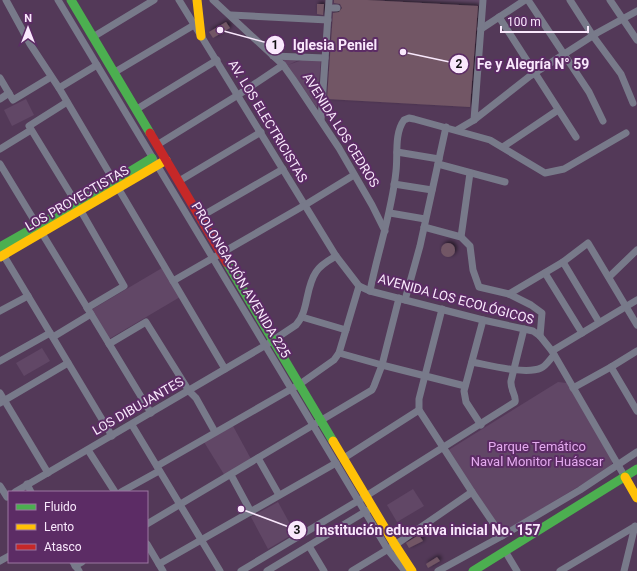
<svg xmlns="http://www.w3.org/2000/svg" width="637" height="571" font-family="Roboto,sans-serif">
	<defs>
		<filter id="shadow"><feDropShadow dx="2" dy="-2" stdDeviation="2" flood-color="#0009"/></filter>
	</defs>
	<rect width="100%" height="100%" fill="#533958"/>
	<g fill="#614766">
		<polygon points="367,0 480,0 479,6"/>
		<polygon points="303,58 288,65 308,58 321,59 317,108 288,66 286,66 283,59"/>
		<polygon points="26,99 34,115 12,126 4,110"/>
		<polygon points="162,268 180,297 109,339 91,310"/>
		<polygon points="42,348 50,361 24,376 16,363"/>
		<polygon points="558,382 567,383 613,460 611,467 503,532 447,451"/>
		<polygon points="233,426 251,459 225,476 204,442"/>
		<polygon points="413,489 424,506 397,522 387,505"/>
		<polygon points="278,502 295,533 268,549 251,517"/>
	</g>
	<g fill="#725765" filter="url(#shadow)">
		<polygon points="334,0 367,0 478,6 470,107 327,99 333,13 339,12 342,8 340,4 334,3"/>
		<polygon points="317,4 324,4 323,15 317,14"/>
		<polygon points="226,22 230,28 213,38 209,32"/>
		<circle cx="448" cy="250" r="7"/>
		<polygon points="419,535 423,541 409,548 406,543"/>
		<polygon points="437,557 440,561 428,568 426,564"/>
	</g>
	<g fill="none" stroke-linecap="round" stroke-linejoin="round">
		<g stroke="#787a8a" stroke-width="7">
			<polyline points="6,0 30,44 59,88 225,369"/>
			<polyline points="58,0 388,550 405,571"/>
			<polyline points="179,0 336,256 359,286 370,291 483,320 533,331 540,336 552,351 625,477"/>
			<polyline points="213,0 283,65 293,79 339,148 372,205 385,231"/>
			<polyline points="528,0 589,92 603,121"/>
			<polyline points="570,0 593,36 621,74 633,103"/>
			<polyline points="610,0 637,40"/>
			<polyline points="333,8 337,8"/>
			<polyline points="231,15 328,20"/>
			<polyline points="499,17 576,137"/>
			<polyline points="481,29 525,0"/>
			<polyline points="93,37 154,0"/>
			<polyline points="273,56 325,58"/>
			<polyline points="115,72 194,25"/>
			<polyline points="0,78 13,100 51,77"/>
			<polyline points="59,88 97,65"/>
			<polyline points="0,99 9,93"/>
			<polyline points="67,102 29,126 81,211 124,286 87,308"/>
			<polyline points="137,109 217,60"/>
			<polyline points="321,120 329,0"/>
			<polyline points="474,120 483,0"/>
			<polyline points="457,130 474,120 530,76 597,33 637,11"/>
			<polyline points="157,145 238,95 283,65"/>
			<polyline points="503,147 558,110"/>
			<polyline points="0,149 31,130"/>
			<polyline points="397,152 439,159"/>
			<polyline points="0,164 151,413"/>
			<polyline points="438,164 505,182"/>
			<polyline points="179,181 261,132"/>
			<polyline points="394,184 432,190"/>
			<polyline points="390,213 425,219"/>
			<polyline points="200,217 283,169"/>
			<polyline points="424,227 461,237 470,246 473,270 479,287 509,294 531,305 542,313 540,336"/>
			<polyline points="461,237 470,173"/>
			<polyline points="1,251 112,436"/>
			<polyline points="563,262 599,322"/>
			<polyline points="545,273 582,333"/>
			<polyline points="609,277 637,250"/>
			<polyline points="173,281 305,205 354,175"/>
			<path d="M 370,291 C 378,250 392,212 396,171 C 398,155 394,134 404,120 L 409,118 L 414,119 L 490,140 L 545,173 L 564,169 L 626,133"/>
			<polyline points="509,294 563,262 588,243 637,325"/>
			<polyline points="405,300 420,246 446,127"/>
			<polyline points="442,309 419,399 419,410 472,492 502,536"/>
			<polyline points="0,311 28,296"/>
			<polyline points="302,317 346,330"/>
			<polyline points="53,337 91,314"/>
			<polyline points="109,344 146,322 189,391 196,398 215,432"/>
			<polyline points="552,351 637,300"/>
			<polyline points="339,353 382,365 465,386"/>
			<polyline points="0,361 50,333"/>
			<path d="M 472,362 C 488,365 526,375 541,368 C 546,366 550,359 554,355"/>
			<polyline points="611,367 637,411"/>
			<polyline points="573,388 611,367 637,351"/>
			<polyline points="0,393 48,473"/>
			<polyline points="0,403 68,363"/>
			<polyline points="132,425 220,571"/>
			<polyline points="481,425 466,402 464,391 483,320"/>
			<polyline points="88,450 115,492"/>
			<polyline points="258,458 279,495"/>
			<polyline points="344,458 419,410"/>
			<polyline points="157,466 300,384 334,360 339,353 359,286"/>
			<polyline points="231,475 251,512"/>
			<polyline points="27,484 31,492"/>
			<polyline points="0,486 7,497"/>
			<path d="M 15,492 L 266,345 L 296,325 C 309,311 305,288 316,272 C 320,265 329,260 336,256"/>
			<polyline points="121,492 159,471"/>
			<polyline points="147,524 372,390 374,386 382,365 399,298"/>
			<polyline points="147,544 163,571"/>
			<polyline points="309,546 324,571"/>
			<polyline points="505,551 517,571"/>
			<polyline points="0,561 9,556"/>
			<polyline points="73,562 79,571"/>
			<polyline points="159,564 336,463"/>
			<polyline points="75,566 82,562"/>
			<path d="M 241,571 L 366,496 L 515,402 C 517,396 510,390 511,381 L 524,329"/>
			<polyline points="267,571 368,510"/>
			<polyline points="352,571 395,545 472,492"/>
			<polyline points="438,571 502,536 580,490 637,452"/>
			<polyline points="560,571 634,527"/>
			<polyline points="624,571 635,526"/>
		</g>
		<g stroke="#4caf50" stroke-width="9">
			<polyline points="71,0 150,133"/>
			<polyline points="0,247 76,204 152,158"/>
			<polyline points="227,263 333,441"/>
			<polyline points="473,571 637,469"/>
		</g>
		<g stroke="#ffc107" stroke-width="9">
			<polyline points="197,0 201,36"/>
			<polyline points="0,257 166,160"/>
			<polyline points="333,441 395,545 412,571"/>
			<polyline points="625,477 637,498"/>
		</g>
		<polyline stroke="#c62828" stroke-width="9" points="150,133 227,263"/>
	</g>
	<g text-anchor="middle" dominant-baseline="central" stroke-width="4" stroke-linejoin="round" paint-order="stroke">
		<g font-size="13" fill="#f9e8fc" stroke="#5c2c65">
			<text transform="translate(268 121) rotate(59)">AV. LOS ELECTRICISTAS</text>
			<text transform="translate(341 130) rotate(58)">AVENIDA LOS CEDROS</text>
			<text transform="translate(77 198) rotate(-30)">LOS PROYECTISTAS</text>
			<text transform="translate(241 280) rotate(59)">PROLONGACIÓN AVENIDA 225</text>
			<text transform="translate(456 299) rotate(15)">AVENIDA LOS ECOLÓGICOS</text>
			<text transform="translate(138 406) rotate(-30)">LOS DIBUJANTES</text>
		</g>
		<g font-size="13" fill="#e3aaee" stroke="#5c2c65">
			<text x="537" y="446">Parque Temático<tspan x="537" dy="15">Naval Monitor Huáscar</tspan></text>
		</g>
	</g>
	<path fill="none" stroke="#f9e8fc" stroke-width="1.5" d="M220 30L275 45M403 52L459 64M241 509L297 530"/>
	<g fill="#f9e8fc" stroke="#5c2c65" stroke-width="1.5">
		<circle cx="220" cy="30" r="4"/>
		<circle cx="403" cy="52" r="4"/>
		<circle cx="241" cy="509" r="4"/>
		<circle cx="275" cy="45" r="10"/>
		<circle cx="459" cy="64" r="10"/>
		<circle cx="297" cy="530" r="10"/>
	</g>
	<g font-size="12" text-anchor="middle" font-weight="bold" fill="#111">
		<text x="275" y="49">1</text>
		<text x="459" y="68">2</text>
		<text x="297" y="534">3</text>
	</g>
	<g font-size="14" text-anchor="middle" font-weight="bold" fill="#f9e8fc" stroke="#5c2c65" stroke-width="4" stroke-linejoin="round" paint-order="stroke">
		<text x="335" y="50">Iglesia Peniel</text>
		<text x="533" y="69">Fe y Alegría N° 59</text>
		<text x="428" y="535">Institución educativa inicial No. 157</text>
	</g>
	<rect x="8" y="491" width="140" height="72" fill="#5c2c65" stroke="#9b77a1"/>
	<rect x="16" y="504" width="20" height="6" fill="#4caf50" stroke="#9b77a1"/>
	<text x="44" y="511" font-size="12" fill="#f9e8fc">Fluido</text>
	<rect x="16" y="524" width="20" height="6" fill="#ffc107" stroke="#9b77a1"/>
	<text x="44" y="531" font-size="12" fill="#f9e8fc">Lento</text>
	<rect x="16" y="544" width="20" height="6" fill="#c62828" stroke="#9b77a1"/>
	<text x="44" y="551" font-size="12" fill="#f9e8fc">Atasco</text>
	<g transform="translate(28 28)" stroke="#5c2c65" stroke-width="3" paint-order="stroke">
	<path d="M0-3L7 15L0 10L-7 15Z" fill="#f9e8fc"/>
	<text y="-6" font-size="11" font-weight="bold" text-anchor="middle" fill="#f9e8fc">N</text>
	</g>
	<path d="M501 26v6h87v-6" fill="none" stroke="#f9e8fc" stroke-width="2"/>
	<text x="507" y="26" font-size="12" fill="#f9e8fc" stroke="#5c2c65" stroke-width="3" paint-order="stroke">100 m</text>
</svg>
